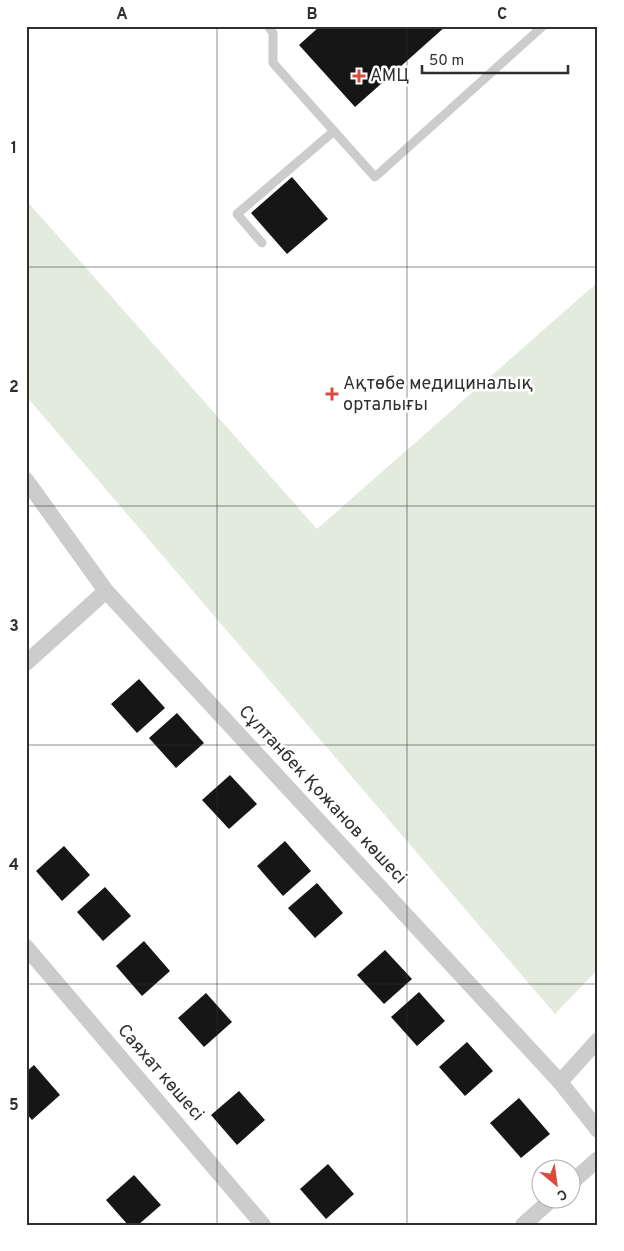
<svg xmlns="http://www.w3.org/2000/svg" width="624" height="1251" font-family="Overpass,sans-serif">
	<rect width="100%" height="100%" fill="#fff"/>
	<polygon fill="#e3ebde" points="26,200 317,529 598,282 598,969 555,1014 26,396"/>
	<g fill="#161616">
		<polygon points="320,26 446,26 355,107 299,45"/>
		<polygon points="292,177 328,219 287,254 251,213"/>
		<polygon points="139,679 165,708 137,733 111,704"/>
		<polygon points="177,713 204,743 176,768 149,738"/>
		<polygon points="230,775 257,804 229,829 202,800"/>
		<polygon points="285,841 311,871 283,896 257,866"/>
		<polygon points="64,846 90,875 62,901 36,871"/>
		<polygon points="317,883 343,913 315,938 288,908"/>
		<polygon points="105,887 131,916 103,941 77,912"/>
		<polygon points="144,941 170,971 142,996 116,966"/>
		<polygon points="385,950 412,979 384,1004 357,975"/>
		<polygon points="419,992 445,1021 417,1046 391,1017"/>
		<polygon points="206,993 232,1022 204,1047 178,1018"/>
		<polygon points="467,1042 493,1071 465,1096 439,1067"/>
		<polygon points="34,1065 60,1095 32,1120 26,1113 26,1072"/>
		<polygon points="239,1091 265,1120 237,1145 211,1115"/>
		<polygon points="519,1098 550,1134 521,1158 490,1123"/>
		<polygon points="328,1164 354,1194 326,1219 300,1189"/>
		<polygon points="134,1175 161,1205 138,1225 128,1225 106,1200"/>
	</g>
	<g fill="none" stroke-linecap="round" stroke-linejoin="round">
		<g stroke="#ccc" stroke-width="9">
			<polyline points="268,26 273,33 273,63 375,177 543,26"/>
			<polyline points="262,243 237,214 334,131"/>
		</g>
		<g stroke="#ccc" stroke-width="16">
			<polyline points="26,480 106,591 560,1082 598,1130"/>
			<polyline points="26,663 106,591"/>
			<polyline points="26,947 263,1225"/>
			<polyline points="560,1082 598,1040"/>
			<polyline points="572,1182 598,1159"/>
			<polyline points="523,1225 553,1198"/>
		</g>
	</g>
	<path fill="none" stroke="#2f2f2f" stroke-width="1" stroke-opacity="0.55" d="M 217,26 L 217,1225M 407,26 L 407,1225M 26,267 L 598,267M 26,506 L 598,506M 26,745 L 598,745M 26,984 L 598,984"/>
	<g fill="#da4d3e" stroke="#fff" stroke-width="2">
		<path d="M356.5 68.5h5v5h5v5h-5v5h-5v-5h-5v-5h5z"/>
		<path d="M329.5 386.5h5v5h5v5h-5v5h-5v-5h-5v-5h5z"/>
	</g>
	<g text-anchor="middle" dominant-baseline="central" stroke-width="5" stroke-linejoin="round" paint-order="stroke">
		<g font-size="18" fill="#2f2f2f" stroke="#fff" text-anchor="start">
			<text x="370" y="76">АМЦ</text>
			<text x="343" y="384">Ақтөбе медициналық<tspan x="343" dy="21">орталығы</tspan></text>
		</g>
		<g font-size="18" fill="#2f2f2f" stroke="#fff">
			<text transform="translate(322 795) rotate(47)">Сұлтанбек Қожанов көшесі</text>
			<text transform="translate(160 1073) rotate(49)">Саяхат көшесі</text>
		</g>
	</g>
	<rect width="624" height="1251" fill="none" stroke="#ffffff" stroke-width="55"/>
	<g transform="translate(556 1184) rotate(151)"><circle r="24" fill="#ffffff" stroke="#acacac"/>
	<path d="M0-4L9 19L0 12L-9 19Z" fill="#da4d3e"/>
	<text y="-8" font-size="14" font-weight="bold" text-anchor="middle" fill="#2f2f2f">С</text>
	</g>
	<path d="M422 65v8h146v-8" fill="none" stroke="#2f2f2f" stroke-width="2.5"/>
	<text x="429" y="65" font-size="15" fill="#2f2f2f" stroke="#ffffff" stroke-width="4" paint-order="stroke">50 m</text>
	<rect x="28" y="28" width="568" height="1196" fill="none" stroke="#2f2f2f" stroke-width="2"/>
	<g font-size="16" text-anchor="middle" font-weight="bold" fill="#2f2f2f">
		<text x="122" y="19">A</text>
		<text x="312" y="19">B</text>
		<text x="502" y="19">C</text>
		<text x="14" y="153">1</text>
		<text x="14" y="392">2</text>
		<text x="14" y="631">3</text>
		<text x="14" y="870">4</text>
		<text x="14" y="1110">5</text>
	</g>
</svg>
